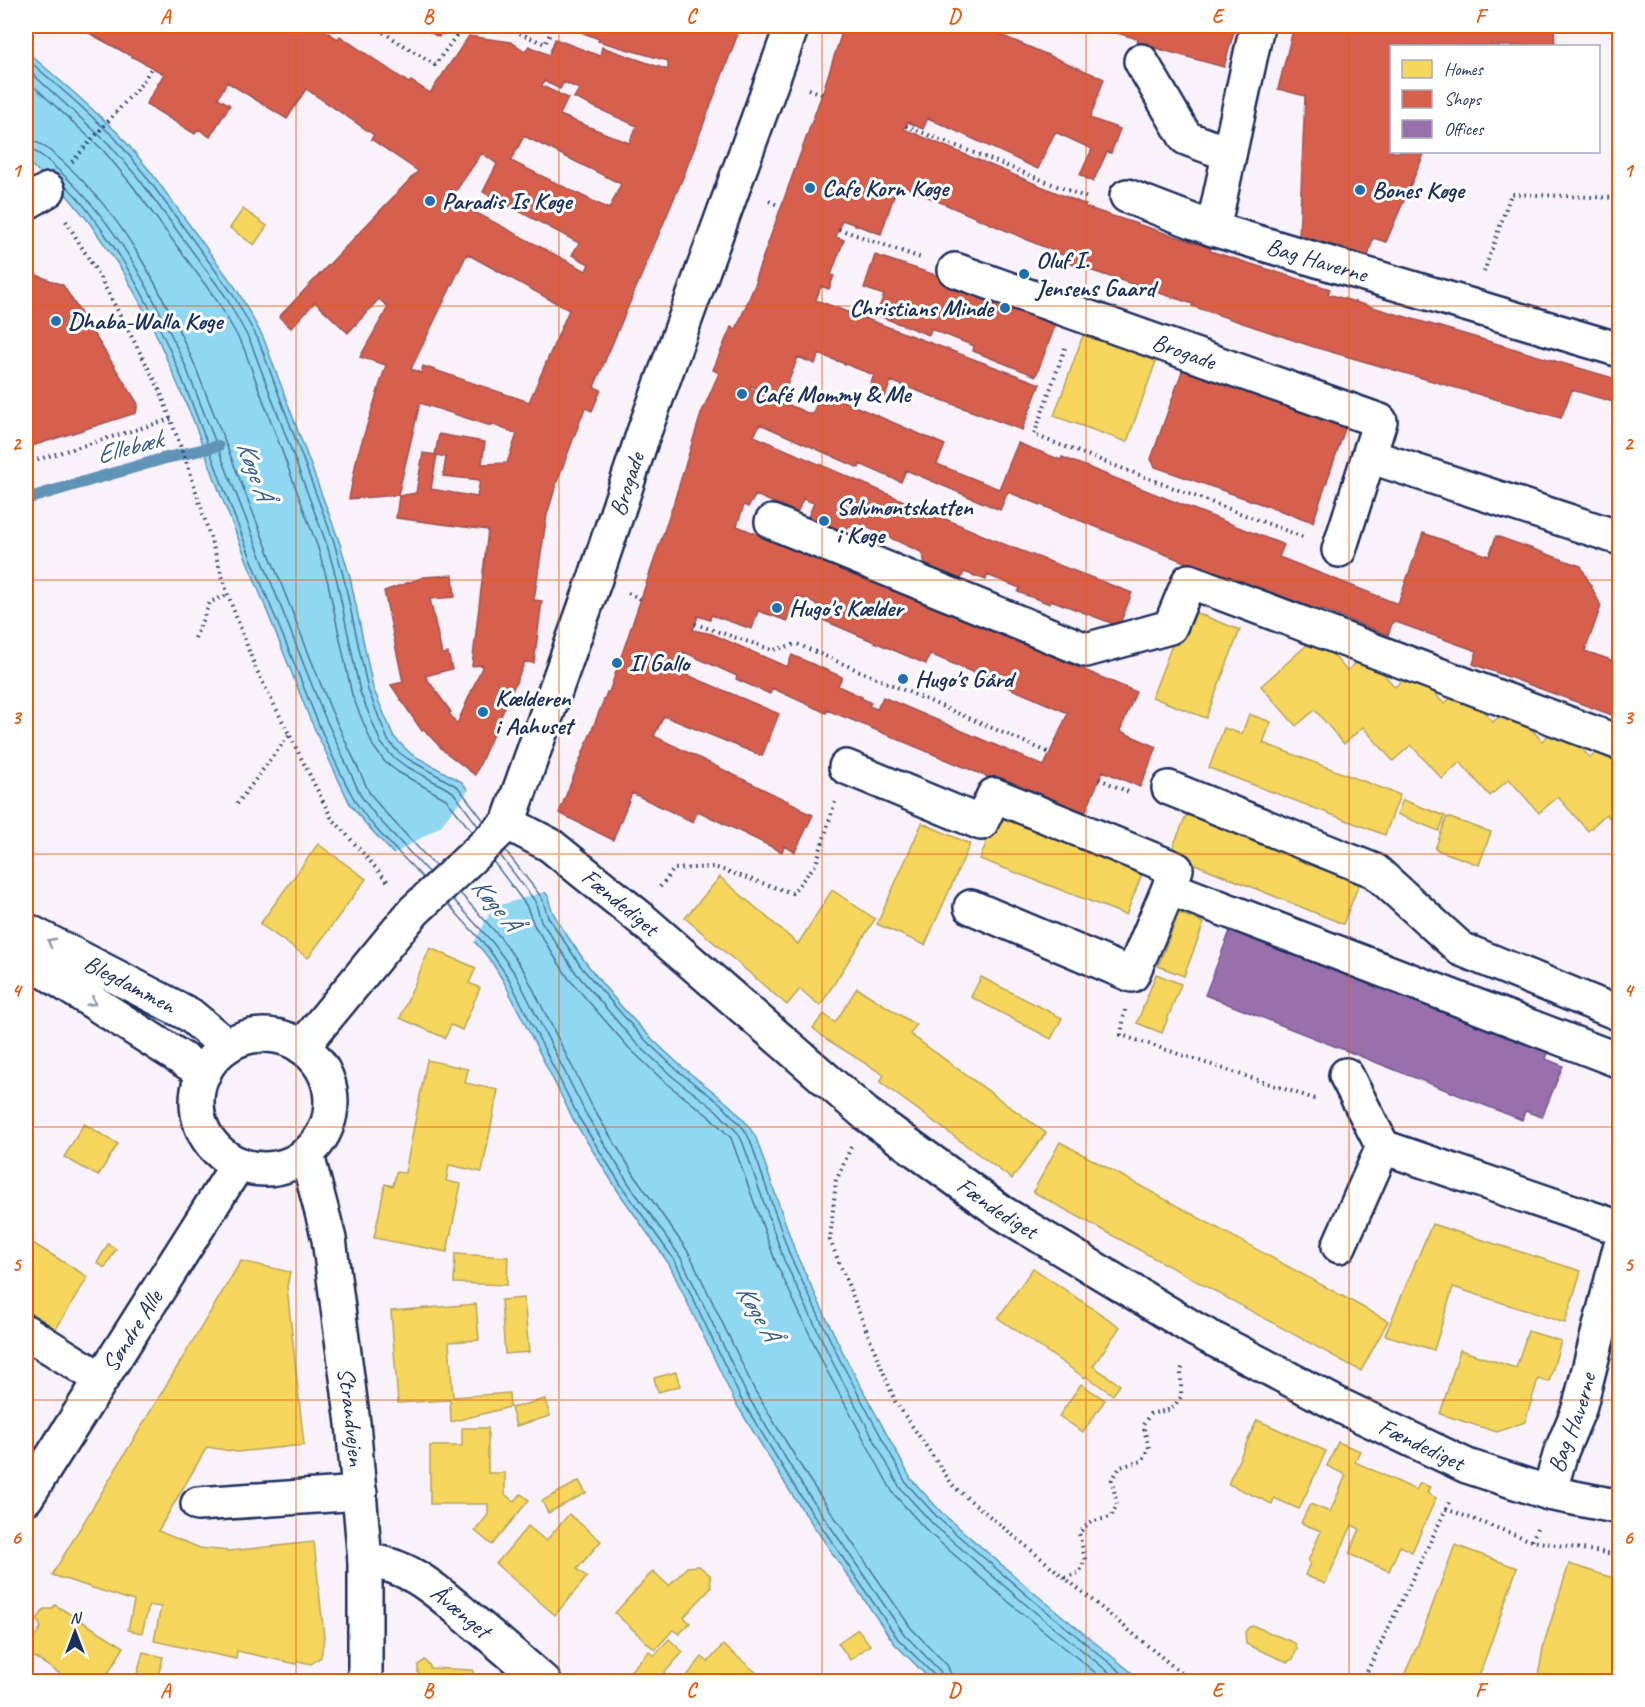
<svg xmlns="http://www.w3.org/2000/svg" width="1645" height="1707" font-family="Caveat,sans-serif">
	<rect width="100%" height="100%" fill="#faf2fa"/>
	<filter id="ink" filterUnits="userSpaceOnUse"><feTurbulence type="fractalNoise" baseFrequency=".0167" numOctaves="2"/><feDisplacementMap in="SourceGraphic" scale="12" xChannelSelector="R" yChannelSelector="G"/><feConvolveMatrix kernelMatrix="1 2 1 2 8 2 1 2 1" color-interpolation-filters="sRGB"/></filter>
	<g filter="url(#ink)">
		<path fill="#90d8f2" stroke="#6194b7" stroke-width="1.5" d="M 26,51 L 80,98 L 119,134 L 150,171 L 237,290 L 263,337 L 339,541 L 350,577 L 373,688 L 394,737 L 411,754 L 462,782 L 548,896 C 550,912 560,924 568,937 C 599,984 638,1028 680,1065 C 707,1089 738,1105 756,1138 L 796,1254 L 845,1357 L 911,1479 L 943,1514 L 1033,1592 L 1142,1681 L 932,1681 L 894,1643 L 791,1493 L 735,1402 L 669,1264 L 618,1191 L 574,1121 L 504,982 L 493,964 L 483,951 L 365,823 L 350,804 L 310,719 L 220,493 L 194,422 L 152,325 L 124,273 L 89,222 L 66,194 L 26,161 Z"/>
		<polygon fill="#faf2fa" points="470,788 548,891 493,907 473,945 391,856 441,826"/>
		<g fill="#f6d55c" stroke="#b4a35d" stroke-width="1.5">
			<polygon points="243,209 267,226 254,245 230,228"/>
			<polygon points="1086,327 1159,353 1127,442 1054,416"/>
			<polygon points="1186,609 1240,630 1206,718 1152,697"/>
			<polygon points="1317,636 1347,671 1366,654 1395,687 1414,670 1444,704 1462,688 1493,722 1511,706 1542,741 1561,724 1590,758 1609,741 1620,754 1620,830 1606,814 1588,831 1558,797 1539,813 1509,779 1490,796 1460,762 1442,779 1411,745 1393,761 1363,727 1344,744 1315,710 1296,726 1261,686"/>
			<polygon points="1249,714 1271,722 1263,743 1400,795 1385,835 1209,768 1224,728 1242,734"/>
			<polygon points="1403,800 1445,816 1439,831 1397,814"/>
			<polygon points="999,809 1145,866 1126,915 980,859"/>
			<polygon points="1187,813 1360,882 1343,924 1170,854"/>
			<polygon points="1447,817 1491,832 1479,865 1435,849"/>
			<polygon points="922,823 970,844 925,945 877,924"/>
			<polygon points="318,844 366,879 308,958 260,924"/>
			<polygon points="720,877 798,944 832,890 875,919 820,1006 800,989 787,1005 685,918"/>
			<polygon points="1179,913 1204,923 1184,976 1158,966"/>
			<polygon points="430,948 476,968 469,983 480,988 462,1030 451,1025 445,1038 400,1018"/>
			<polygon points="1156,974 1181,984 1162,1033 1137,1023"/>
			<polygon points="981,977 1062,1018 1051,1039 971,997"/>
			<polygon points="857,988 916,1025 910,1034 1046,1133 1012,1179 880,1082 884,1075 826,1039 813,1028 824,1014 835,1023"/>
			<polygon points="427,1060 468,1069 465,1083 498,1090 482,1172 449,1165 446,1181 461,1184 447,1252 374,1238 385,1184 393,1186 396,1172 405,1173"/>
			<polygon points="84,1124 118,1144 98,1176 64,1157"/>
			<polygon points="1060,1142 1388,1321 1361,1371 1033,1192"/>
			<polygon points="1432,1224 1581,1271 1565,1323 1453,1287 1434,1350 1385,1335"/>
			<polygon points="26,1239 88,1277 56,1329 26,1310"/>
			<polygon points="108,1244 116,1249 105,1268 97,1263"/>
			<polygon points="455,1254 508,1257 507,1285 454,1283"/>
			<polygon points="241,1261 290,1272 287,1287 304,1445 237,1452 207,1447 158,1531 200,1548 229,1551 314,1542 324,1637 321,1657 311,1664 298,1661 297,1664 237,1651 236,1659 154,1641 161,1607 149,1605 142,1633 128,1630 134,1601 52,1575"/>
			<polygon points="1033,1268 1120,1327 1093,1366 1120,1385 1113,1395 1086,1376 1085,1378 998,1318"/>
			<polygon points="524,1298 529,1352 505,1354 501,1300"/>
			<polygon points="476,1304 479,1340 449,1342 453,1397 509,1393 510,1407 451,1422 450,1400 398,1403 391,1311"/>
			<polygon points="1528,1331 1561,1341 1549,1382 1538,1379 1525,1422 1497,1432 1440,1414 1460,1350 1516,1368"/>
			<polygon points="676,1372 680,1386 658,1392 654,1378"/>
			<polygon points="1081,1384 1105,1400 1083,1432 1059,1416"/>
			<polygon points="545,1399 550,1416 516,1426 511,1408"/>
			<polygon points="1257,1420 1326,1451 1299,1509 1274,1498 1272,1504 1228,1484"/>
			<polygon points="462,1428 488,1428 488,1473 505,1473 505,1494 514,1502 521,1494 529,1500 492,1545 475,1531 488,1515 488,1504 430,1504 430,1446 462,1446"/>
			<polygon points="1338,1442 1360,1451 1355,1462 1416,1490 1420,1483 1430,1487 1427,1493 1436,1498 1412,1552 1400,1546 1389,1571 1349,1554 1360,1529 1352,1525 1325,1584 1305,1575 1310,1563 1308,1561 1321,1531 1301,1523 1310,1504 1330,1512 1346,1475 1327,1466"/>
			<polygon points="579,1481 586,1493 548,1513 542,1501"/>
			<polygon points="569,1514 601,1541 577,1569 587,1577 555,1615 496,1564 528,1526 546,1541"/>
			<polygon points="1455,1545 1517,1568 1482,1668 1476,1682 1401,1682 1418,1644"/>
			<polygon points="1569,1564 1620,1580 1620,1662 1616,1682 1537,1682 1544,1643"/>
			<polygon points="699,1566 710,1575 711,1588 684,1617 690,1623 679,1634 673,1630 655,1650 615,1613 653,1571 669,1586 687,1567"/>
			<polygon points="55,1605 124,1647 103,1682 73,1682 26,1652 41,1627 37,1620 44,1609 52,1609"/>
			<polygon points="1254,1626 1295,1643 1297,1649 1293,1659 1287,1662 1246,1644 1245,1632 1249,1627"/>
			<polygon points="858,1629 870,1645 850,1660 838,1643"/>
			<polygon points="669,1639 683,1652 656,1682 624,1682 622,1680 649,1651 654,1656"/>
			<polygon points="723,1645 756,1672 748,1682 682,1682 702,1657 708,1662"/>
			<polygon points="143,1652 163,1657 157,1680 137,1674"/>
			<polygon points="425,1660 430,1666 430,1668 473,1670 473,1682 418,1682 418,1665"/>
		</g>
		<g fill="#d6604d" stroke="#9e5152" stroke-width="1.5" fill-rule="evenodd">
			<path d="M 76,26 L 317,26 L 338,39 L 340,36 L 409,83 L 411,81 L 430,93 L 469,36 L 511,42 L 525,51 L 529,46 L 549,55 L 555,39 L 600,56 L 602,47 L 668,70 L 668,61 L 598,41 L 599,39 L 566,26 L 741,26 L 684,175 L 594,387 L 601,390 L 592,411 L 585,408 L 557,482 L 547,515 L 534,600 L 542,601 L 534,663 L 525,662 L 475,775 L 444,751 L 424,730 L 422,731 L 391,685 L 403,682 L 384,591 L 424,577 L 453,575 L 455,597 L 430,599 L 442,654 L 448,653 L 452,669 L 425,676 L 451,712 L 449,713 L 457,724 L 483,665 L 472,666 L 488,530 L 396,518 L 399,496 L 416,493 L 423,453 L 437,455 L 431,489 L 477,497 L 480,480 L 443,476 L 446,457 L 435,455 L 439,434 L 485,442 L 482,464 L 507,463 L 517,434 L 491,424 L 491,426 L 420,403 L 398,495 L 349,499 L 357,457 L 386,365 L 360,357 L 388,307 L 379,299 L 348,333 L 315,302 L 291,328 L 279,317 L 418,171 L 371,139 L 374,135 L 306,89 L 287,119 L 227,82 L 218,98 L 230,105 L 210,137 L 198,129 L 195,134 L 146,104 L 164,74 ZM 544,81 L 560,89 L 564,82 L 579,89 L 574,98 L 637,126 L 629,143 L 560,115 L 568,98 L 542,86 ZM 524,136 L 621,184 L 609,209 L 511,161 ZM 482,153 L 497,164 L 483,192 L 579,243 L 572,255 L 589,264 L 586,271 L 467,208 L 453,195 ZM 467,254 L 569,310 L 529,402 L 423,366 L 421,373 L 411,369 Z"/>
			<polygon points="417,26 445,26 439,37"/>
			<path d="M 844,26 L 980,26 L 1104,79 L 1090,118 L 1120,129 L 1111,153 L 1107,152 L 1093,182 L 1080,175 L 1092,149 L 1055,132 L 1038,169 L 928,118 L 923,129 L 908,122 L 904,129 L 1086,205 L 1085,207 L 1211,248 L 1210,251 L 1330,289 L 1328,294 L 1620,380 L 1620,404 L 1572,390 L 1561,418 L 1314,347 L 1192,306 L 1193,304 L 1062,261 L 1065,256 L 898,184 L 881,234 L 842,220 L 836,237 L 844,240 L 831,275 L 834,276 L 829,289 L 821,286 L 816,300 L 1040,384 L 1022,430 L 891,381 L 885,397 L 868,390 L 874,375 L 819,354 L 815,364 L 798,357 L 782,398 L 751,386 L 750,388 L 812,415 L 822,392 L 945,445 L 937,464 L 999,489 L 1018,443 L 1061,460 L 1062,457 L 1284,545 L 1279,557 L 1398,604 L 1423,533 L 1489,556 L 1496,536 L 1581,566 L 1601,606 L 1585,651 L 1620,663 L 1620,718 L 1473,664 L 1477,651 L 1393,621 L 1388,635 L 1321,609 L 1320,613 L 1265,592 L 1265,594 L 1008,492 L 1000,510 L 906,470 L 901,482 L 860,464 L 859,468 L 760,424 L 754,436 L 1001,543 L 1132,593 L 1119,626 L 1051,600 L 1050,604 L 1018,592 L 1020,588 L 987,575 L 986,580 L 964,572 L 959,583 L 928,571 L 921,552 L 858,523 L 840,531 L 808,517 L 814,503 L 803,499 L 797,513 L 756,495 L 748,507 L 744,505 L 737,526 L 948,612 L 1136,692 L 1120,731 L 1157,747 L 1140,787 L 1103,771 L 1083,817 L 852,720 L 827,710 L 826,713 L 772,688 L 770,694 L 736,679 L 737,676 L 684,652 L 678,671 L 779,714 L 762,756 L 664,716 L 654,736 L 802,808 L 801,810 L 813,815 L 795,852 L 784,846 L 782,852 L 698,811 L 693,822 L 632,793 L 613,840 L 559,813 L 607,692 L 609,692 L 673,505 L 701,414 L 719,373 L 713,370 L 731,327 L 736,329 L 757,280 L 755,279 L 822,94 ZM 797,596 L 820,606 L 816,617 L 926,664 L 930,654 L 1068,713 L 1044,766 L 883,697 L 877,709 L 869,706 L 871,703 L 861,698 L 862,697 L 838,686 L 842,677 L 792,655 L 787,667 L 712,634 L 693,630 L 698,616 L 710,620 L 711,615 L 752,629 L 758,611 L 788,621 Z"/>
			<polygon points="1078,26 1226,26 1235,28 1224,67 1137,43 1138,39 1092,26 1092,30"/>
			<polygon points="1294,26 1558,26 1557,29 1554,28 1555,46 1392,46 1392,152 1425,152 1386,242 1373,238 1368,257 1299,238 1305,96 1278,89"/>
			<polygon points="875,255 1059,316 1036,376 973,351 974,346 931,329 929,335 876,315 884,295 864,288"/>
			<polygon points="26,271 63,285 138,404 136,413 26,448"/>
			<polygon points="1186,360 1348,420 1313,522 1155,467 1151,459"/>
		</g>
		<polygon fill="#9970ab" stroke="#735c94" stroke-width="1.5" points="1232,926 1549,1051 1546,1059 1563,1066 1542,1117 1525,1111 1522,1120 1205,995"/>
		<g fill="none" stroke-linecap="round" stroke-linejoin="round">
			<g stroke="#4a7399" stroke-width="1.5">
				<polyline points="26,58 76,102 115,138 145,175 232,293 258,339 334,542 344,579 368,690 388,740 397,751 408,759 458,787 484,821"/>
				<polyline points="26,68 109,144 139,179 226,297 251,343 327,545 337,581 360,692 381,743 392,756 404,765 453,792 478,826"/>
				<polyline points="26,79 103,150 132,185 218,302 243,346 318,548 328,583 352,695 373,746 385,762 398,772 446,799 472,832"/>
				<path d="M 26,140 C 39,140 50,151 61,160 C 122,213 160,288 193,361 L 331,710 L 369,792 L 382,809 L 435,866"/>
				<path d="M 26,149 C 37,150 48,160 56,168 C 116,220 153,294 185,365 L 323,713 L 361,796 L 375,815 L 429,873"/>
				<path d="M 65,185 C 80,198 91,215 102,230 C 159,308 191,399 224,489 C 245,545 269,602 292,658 C 311,705 329,754 354,799 C 369,826 402,855 423,878"/>
				<polyline points="505,850 542,898 548,917 582,968 640,1035 678,1071 721,1104 744,1129 750,1140 790,1256 840,1360 906,1483 939,1519 1029,1597 1133,1682"/>
				<polyline points="500,855 535,901 541,921 576,973 634,1041 673,1077 716,1110 738,1133 743,1143 784,1260 833,1363 900,1488 934,1525 1024,1603 1121,1682"/>
				<polyline points="493,861 526,905 534,925 569,979 629,1048 667,1084 710,1117 731,1138 776,1263 825,1367 893,1493 928,1532 1018,1610 1107,1682"/>
				<polyline points="460,893 500,937 524,971 594,1110 637,1179 689,1253 755,1391 810,1481 911,1628 947,1665 951,1674 952,1682"/>
				<polyline points="453,899 493,943 516,975 586,1114 629,1184 681,1258 747,1395 802,1485 904,1634 940,1671 943,1682"/>
				<polyline points="448,904 488,948 509,979 579,1118 623,1188 675,1261 741,1399 796,1489 898,1639 934,1675 935,1682"/>
			</g>
			<polyline stroke="#6194b7" stroke-width="12" points="26,499 162,459 218,446"/>
			<g stroke="#1b2f5e" stroke-width="38">
				<g id="minor">
					<path id="s1" d="M 1257,26 L 1213,229 L 1620,350"/>
					<polyline points="1141,61 1186,138 1229,154"/>
					<polyline points="1127,196 1213,229"/>
					<polyline points="26,203 48,190"/>
					<path id="s2" d="M 955,270 L 1380,421 L 1339,550"/>
					<polyline points="1369,456 1620,538"/>
					<polyline points="772,522 1086,650 1170,627 1189,581 1620,743"/>
					<polyline points="846,767 981,823 994,795 1176,869 1169,888"/>
					<polyline points="1169,788 1375,871 1461,949 1620,1014"/>
					<path id="s3" d="M 508,823 L 550,845 L 638,916 L 866,1114 L 1001,1212 L 1196,1330 L 1343,1407 L 1467,1466 L 1549,1493 L 1620,1507"/>
					<polyline points="971,907 1132,975 1169,888 1620,1061"/>
					<path id="s4" d="M 26,930 L 190,1015 L 227,1046"/>
					<polyline points="26,959 204,1073"/>
					<circle cx="264" cy="1102" r="67"/>
					<path id="s5" d="M 302,1047 L 414,911 L 508,823 L 595,579 L 644,432 L 792,26"/>
					<polyline points="1346,1075 1383,1147 1620,1228"/>
					<path id="s6" d="M 307,1155 L 329,1239 L 353,1423 L 365,1561 L 365,1682"/>
					<polyline points="1339,1246 1383,1147"/>
					<polyline points="26,1332 101,1379"/>
					<path id="s7" d="M 1549,1493 L 1561,1452 L 1579,1409 L 1620,1248"/>
					<path id="s8" d="M 26,1498 L 238,1164"/>
					<polyline points="198,1504 360,1493"/>
					<path id="s9" d="M 365,1561 C 411,1563 443,1597 476,1624 C 499,1643 521,1662 544,1682"/>
				</g>
			</g>
			<g stroke="#1b2f5e" stroke-width="4" stroke-dasharray="1.5 4.5" stroke-linecap="butt">
				<polyline points="373,26 435,65 463,26"/>
				<polyline points="503,26 545,44 554,26"/>
				<polyline points="809,89 822,94"/>
				<polyline points="906,126 1090,199"/>
				<polyline points="72,162 142,83 152,67"/>
				<polyline points="769,201 780,206"/>
				<polyline points="66,221 98,274 159,388 190,472 228,595 255,667 331,817 389,883"/>
				<polyline points="839,229 921,258"/>
				<polyline points="1484,272 1511,194 1620,198"/>
				<polyline points="1065,348 1034,435 1303,537"/>
				<polyline points="26,463 171,419"/>
				<polyline points="628,593 641,599"/>
				<polyline points="695,624 773,650 797,644 1050,753"/>
				<polyline points="195,638 210,602 228,595"/>
				<polyline points="1099,779 1131,793"/>
				<polyline points="237,804 289,735"/>
				<polyline points="660,887 674,869 714,867 792,893 816,864 835,802"/>
				<polyline points="1125,1010 1121,1035 1315,1099"/>
				<polyline points="851,1147 836,1181 830,1240 895,1401 954,1487 1192,1682"/>
				<polyline points="1446,1509 1532,1541"/>
				<polyline points="1537,1528 1532,1541 1620,1555"/>
				<polyline points="1065,1578 1080,1572 1085,1559 1079,1533 1090,1522 1111,1517 1117,1505 1112,1480 1120,1467 1142,1461 1149,1448 1143,1425 1150,1414 1172,1409 1181,1397 1181,1371 1183,1365"/>
				<polyline points="1362,1682 1451,1499"/>
			</g>
			<use href="#minor" stroke="#fff" stroke-width="33"/>
		</g>
		<defs><path id="oneway-chevron" d="M-2-3.5L2.5 0L-2 3.5" fill="none" stroke-width="1.6" stroke-linecap="round" stroke-linejoin="round" transform="scale(1.5)"/></defs>
		<g stroke="#8d97ae">
			<use href="#oneway-chevron" transform="translate(51 942) rotate(-152)"/>
			<use href="#oneway-chevron" transform="translate(92 1002) rotate(33)"/>
		</g>
	</g>
	<path fill="none" stroke="#e8590c" stroke-width="1.5" stroke-opacity="0.55" d="M 296,26 L 296,1682M 559,26 L 559,1682M 822,26 L 822,1682M 1086,26 L 1086,1682M 1349,26 L 1349,1682M 26,306 L 1620,306M 26,580 L 1620,580M 26,854 L 1620,854M 26,1127 L 1620,1127M 26,1400 L 1620,1400"/>
	<g fill="#1f6fb2" stroke="#fff" stroke-width="2">
		<circle cx="810" cy="188" r="6"/>
		<circle cx="1360" cy="190" r="6"/>
		<circle cx="430" cy="201" r="6"/>
		<circle cx="1024" cy="274" r="6"/>
		<circle cx="1005" cy="308" r="6"/>
		<circle cx="56" cy="321" r="6"/>
		<circle cx="742" cy="394" r="6"/>
		<circle cx="824" cy="521" r="6"/>
		<circle cx="777" cy="608" r="6"/>
		<circle cx="617" cy="663" r="6"/>
		<circle cx="903" cy="679" r="6"/>
		<circle cx="483" cy="712" r="6"/>
	</g>
	<g text-anchor="middle" dominant-baseline="central" stroke-width="6" stroke-linejoin="round" paint-order="stroke">
		<g font-size="24" font-weight="bold" fill="#1b2f5e" stroke="#fff" text-anchor="start">
			<text x="822" y="188">Cafe Korn Køge</text>
			<text x="1372" y="190">Bones Køge</text>
			<text x="442" y="201">Paradis Is Køge</text>
			<text x="1036" y="260">Oluf I.<tspan x="1036" dy="28">Jensens Gaard</tspan></text>
			<text x="993" y="308" text-anchor="end">Christians Minde</text>
			<text x="68" y="321">Dhaba-Walla Køge</text>
			<text x="754" y="394">Café Mommy &amp; Me</text>
			<text x="836" y="507">Sølvmøntskatten<tspan x="836" dy="28">i Køge</tspan></text>
			<text x="789" y="608">Hugo's Kælder</text>
			<text x="629" y="663">Il Gallo</text>
			<text x="915" y="679">Hugo's Gård</text>
			<text x="495" y="698">Kælderen<tspan x="495" dy="28">i Aahuset</tspan></text>
		</g>
		<g font-size="24" fill="#1b2f5e" stroke="#fff">
			<text stroke="none"><textPath href="#s1" startOffset="316">Bag Haverne</textPath></text>
			<text stroke="none"><textPath href="#s2" startOffset="243">Brogade</textPath></text>
			<text stroke="none"><textPath href="#s5" startOffset="664">Brogade</textPath></text>
			<text stroke="none"><textPath href="#s3" startOffset="138">Fændediget</textPath></text>
			<text stroke="none"><textPath href="#s4" startOffset="117">Blegdammen</textPath></text>
			<text stroke="none"><textPath href="#s3" startOffset="624">Fændediget</textPath></text>
			<text stroke="none"><textPath href="#s8" startOffset="198">Søndre Alle</textPath></text>
			<text stroke="none"><textPath href="#s6" startOffset="266">Strandvejen</textPath></text>
			<text stroke="none"><textPath href="#s7" startOffset="74">Bag Haverne</textPath></text>
			<text stroke="none"><textPath href="#s3" startOffset="1110">Fændediget</textPath></text>
			<text stroke="none"><textPath href="#s9" startOffset="110">Åvænget</textPath></text>
		</g>
		<g font-size="26" font-style="italic" fill="#385983" stroke="#fff">
			<text transform="translate(129 447) rotate(-15)">Ellebæk</text>
			<text transform="translate(255 470) rotate(70)">Køge Å</text>
			<text transform="translate(496 904) rotate(50)">Køge Å</text>
			<text transform="translate(758 1312) rotate(60)">Køge Å</text>
		</g>
	</g>
	<rect width="1645" height="1707" fill="none" stroke="#fff" stroke-width="66"/>
	<rect x="1390" y="45" width="210" height="108" fill="#ffffff" stroke="#a4acbf" stroke-width="1.5"/>
	<rect x="1402" y="60" width="30" height="18" fill="#f6d55c" stroke="#a4acbf" stroke-width="1.5"/>
	<text x="1444" y="75" font-size="18" fill="#1b2f5e">Homes</text>
	<rect x="1402" y="90" width="30" height="18" fill="#d6604d" stroke="#a4acbf" stroke-width="1.5"/>
	<text x="1444" y="105" font-size="18" fill="#1b2f5e">Shops</text>
	<rect x="1402" y="120" width="30" height="18" fill="#9970ab" stroke="#a4acbf" stroke-width="1.5"/>
	<text x="1444" y="135" font-size="18" fill="#1b2f5e">Offices</text>
	<g transform="translate(75 1632)" stroke="#ffffff" stroke-width="4.5" paint-order="stroke">
	<path d="M0-4.5L10 22L0 15L-10 22Z" fill="#1b2f5e"/>
	<text y="-9" font-size="16" font-weight="bold" text-anchor="middle" fill="#1b2f5e">N</text>
	</g>
	<rect x="33" y="33" width="1579" height="1641" fill="none" stroke="#e8590c" stroke-width="2"/>
	<g font-size="20" text-anchor="middle" font-weight="bold" fill="#e8590c">
		<text x="165" y="23">A</text>
		<text x="428" y="23">B</text>
		<text x="691" y="23">C</text>
		<text x="954" y="23">D</text>
		<text x="1217" y="23">E</text>
		<text x="1480" y="23">F</text>
		<text x="16" y="177">1</text>
		<text x="1628" y="177">1</text>
		<text x="16" y="450">2</text>
		<text x="1628" y="450">2</text>
		<text x="16" y="724">3</text>
		<text x="1628" y="724">3</text>
		<text x="16" y="997">4</text>
		<text x="1628" y="997">4</text>
		<text x="16" y="1271">5</text>
		<text x="1628" y="1271">5</text>
		<text x="16" y="1544">6</text>
		<text x="1628" y="1544">6</text>
		<text x="165" y="1697">A</text>
		<text x="428" y="1697">B</text>
		<text x="691" y="1697">C</text>
		<text x="954" y="1697">D</text>
		<text x="1217" y="1697">E</text>
		<text x="1480" y="1697">F</text>
	</g>
</svg>
